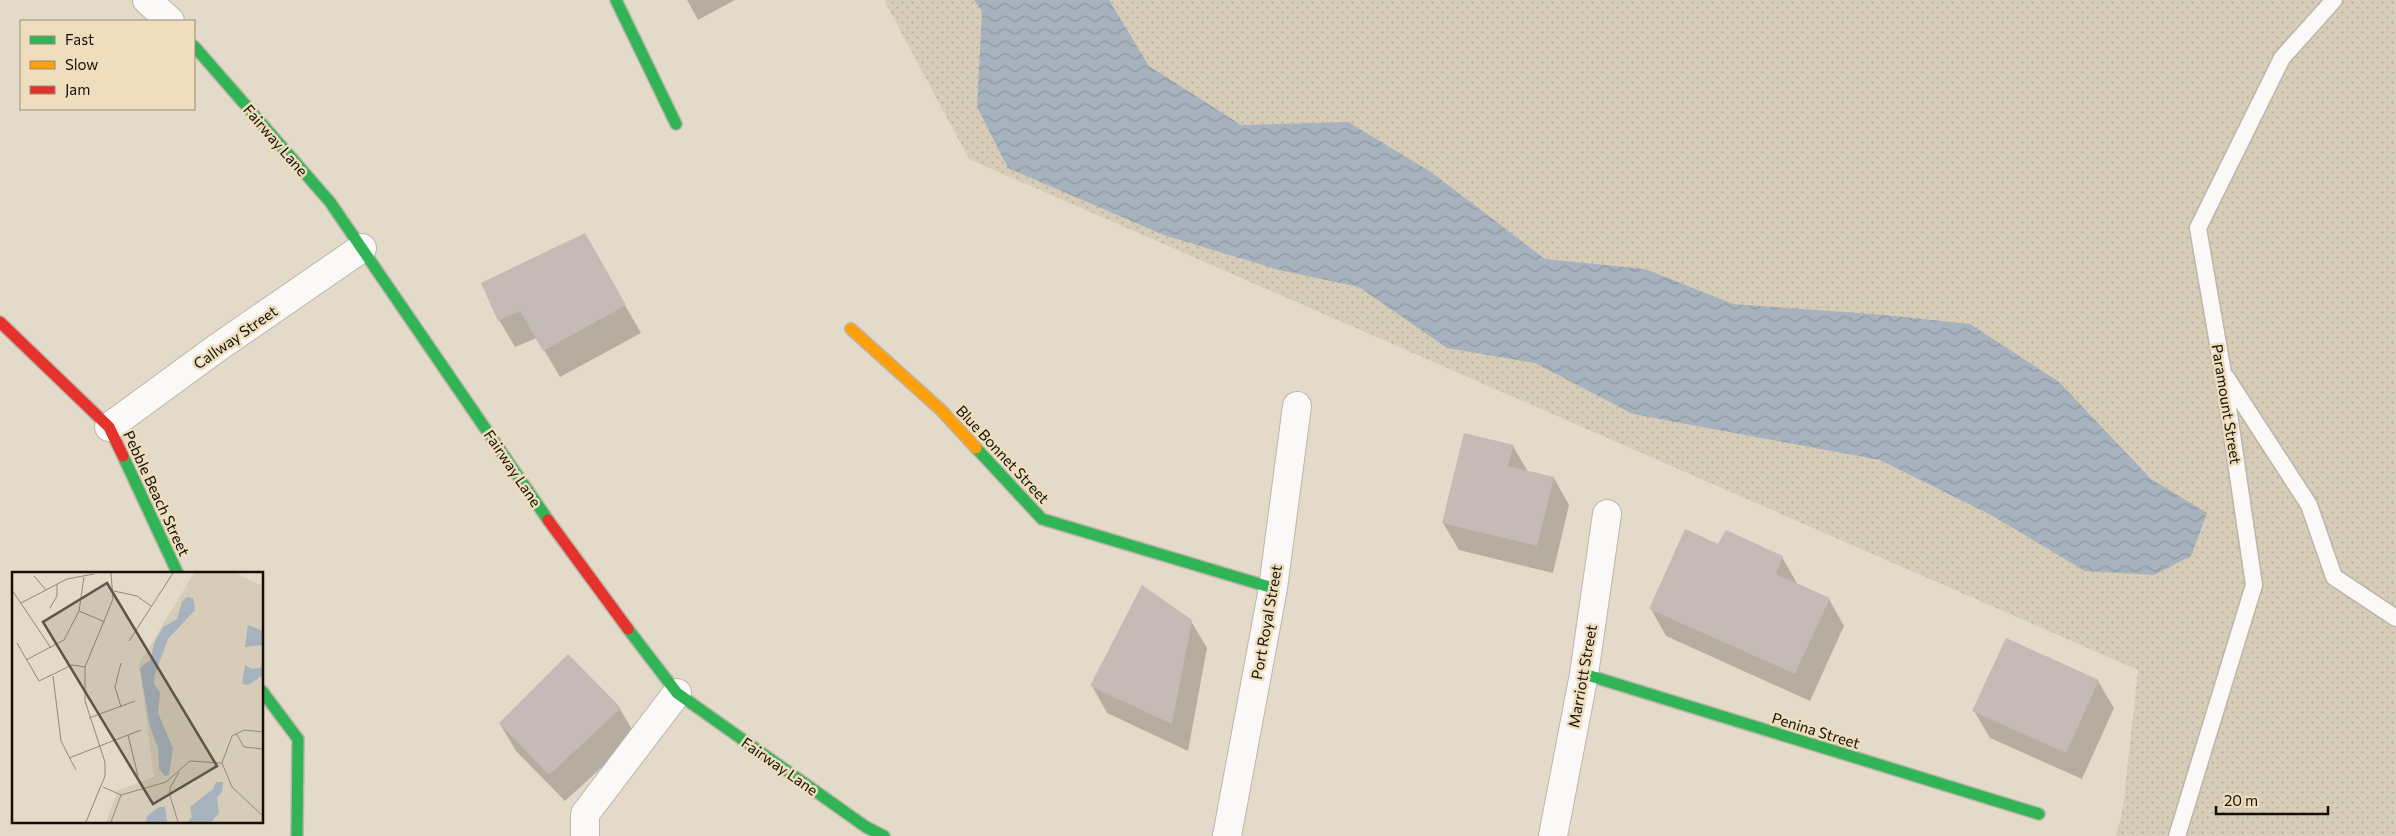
<svg xmlns="http://www.w3.org/2000/svg" width="2396" height="836" font-family="Commissioner,sans-serif">
	<defs>
		<pattern id="grass-dots" width="8" height="8" patternUnits="userSpaceOnUse" patternTransform="scale(1.25)"><rect width="8" height="8" fill="#d7ccb7"/><path d="M2 2h.1M6 6h.1" fill="none" stroke="#b8ae9c" stroke-width="1.8" stroke-linecap="round"/></pattern>
		<pattern id="water-waves" width="16" height="10" patternUnits="userSpaceOnUse" patternTransform="scale(1.25)"><rect width="16" height="10" fill="#a6b2bd"/><path d="M0 5q4-4 8 0t8 0" fill="none" stroke="#8e98a1"/></pattern>
	</defs>
	<rect width="100%" height="100%" fill="#e3dac9"/>
	<polygon fill="url(#grass-dots)" points="884,0 2396,0 2396,836 2116,836 2123,808 2138,670 969,159"/>
	<polygon fill="url(#water-waves)" points="974,0 1109,0 1149,66 1241,125 1348,122 1431,172 1545,259 1645,269 1733,304 1885,315 1970,324 2059,382 2151,479 2207,513 2191,556 2154,575 2085,571 1991,515 1880,460 1633,414 1535,363 1447,348 1359,287 1279,270 1164,235 1008,168 977,107 982,11"/>
	<g fill="#0003">
		<polygon points="687,0 735,0 698,20"/>
		<polygon points="584,234 641,333 560,377 537,338 515,347 499,320"/>
		<polygon points="1513,446 1528,472 1554,478 1569,505 1553,573 1459,550 1443,523"/>
		<polygon points="1726,532 1782,557 1798,585 1829,599 1844,626 1810,701 1666,636 1651,609 1719,546"/>
		<polygon points="1191,621 1207,648 1188,751 1107,713 1092,686"/>
		<polygon points="2098,681 2114,708 2082,779 1990,738 1974,711"/>
		<polygon points="620,709 636,736 565,801 516,751 500,724"/>
	</g>
	<g fill="#c4bab6">
		<polygon points="585,233 626,305 543,351 520,311 498,321 481,283"/>
		<polygon points="1464,433 1514,445 1508,466 1554,477 1537,546 1442,523"/>
		<polygon points="1685,529 1718,544 1726,530 1783,556 1776,574 1830,598 1795,674 1649,609"/>
		<polygon points="1142,585 1192,620 1172,724 1090,686"/>
		<polygon points="2006,638 2099,680 2066,753 1972,711"/>
		<polygon points="568,654 621,708 549,775 499,723"/>
	</g>
	<g fill="none" stroke-linecap="round" stroke-linejoin="round">
		<g stroke="#bcb6a9" stroke-width="19">
			<g id="lane">
				<polyline points="2226,377 2309,505 2334,577 2396,618"/>
				<polyline points="2177,836 2254,585 2223,373 2198,228 2282,58 2334,0"/>
			</g>
		</g>
		<g stroke="#bcb6a9" stroke-width="30">
			<g id="street">
				<polyline points="147,0 170,21"/>
				<polyline points="109,427 217,348 362,248"/>
				<polyline points="585,836 585,814 677,693"/>
				<polyline points="1227,836 1273,588 1297,406"/>
				<polyline points="1553,836 1584,674 1607,514"/>
			</g>
		</g>
		<g stroke="#bcb6a9" stroke-width="14">
			<g id="fast">
				<polyline points="616,0 676,124"/>
				<polyline points="194,46 330,202 548,520"/>
				<polyline points="976,448 1042,519 1273,588"/>
				<polyline points="123,456 178,574"/>
				<polyline points="628,629 677,693 866,827 884,836"/>
				<polyline points="1584,674 2039,814"/>
				<polyline points="262,691 298,739 297,836"/>
			</g>
		</g>
		<g stroke="#bcb6a9" stroke-width="14">
			<polyline id="slow" points="851,329 941,410 976,448"/>
		</g>
		<g stroke="#bcb6a9" stroke-width="14">
			<g id="jam">
				<polyline points="0,322 109,427 123,456"/>
				<polyline points="548,520 628,629"/>
			</g>
		</g>
		<use href="#lane" stroke="#fbf9f7" stroke-width="16"/>
		<use href="#street" stroke="#fbf9f7" stroke-width="28"/>
		<use href="#fast" stroke="#30b455" stroke-width="11"/>
		<use href="#slow" stroke="#ff9f0a" stroke-width="11"/>
		<use href="#jam" stroke="#e5322d" stroke-width="11"/>
	</g>
	<g text-anchor="middle" dominant-baseline="central" stroke-width="5" stroke-linejoin="round" paint-order="stroke">
		<g font-size="15" fill="#150f05" stroke="#eedebe">
			<text transform="translate(276 140) rotate(49)">Fairway Lane</text>
			<text transform="translate(235 337) rotate(-35)">Callway Street</text>
			<text transform="translate(2227 404) rotate(81)">Paramount Street</text>
			<text transform="translate(1003 454) rotate(47)">Blue Bonnet Street</text>
			<text transform="translate(513 468) rotate(56)">Fairway Lane</text>
			<text transform="translate(157 493) rotate(65)">Pebble Beach Street</text>
			<text transform="translate(1266 622) rotate(-80)">Port Royal Street</text>
			<text transform="translate(1582 676) rotate(-80)">Marriott Street</text>
			<text transform="translate(1816 730) rotate(17)">Penina Street</text>
			<text transform="translate(780 766) rotate(35)">Fairway Lane</text>
		</g>
	</g>
	<g transform="translate(12 572)">
		<rect width="251" height="251" fill="#e3dac9"/>
		<path d="M 182,1 L 224,1 L 251,14 L 251,250 L 94,250 L 106,218 L 142,205 L 127,92 Z" fill="#d7ccb7"/>
		<path d="M 175,25 L 181,26 L 183,38 L 156,67 L 143,102 L 142,112 L 148,120 L 146,141 L 161,176 L 157,203 L 153,204 L 147,197 L 146,176 L 138,155 L 128,96 L 139,87 L 142,71 L 151,55 L 165,47 L 170,30 ZM 236,53 L 251,59 L 251,73 L 233,75 ZM 233,93 L 240,97 L 251,95 L 251,103 L 236,113 L 230,112 ZM 204,210 L 211,210 L 210,220 L 205,225 L 207,241 L 199,250 L 176,250 L 180,245 L 178,235 L 201,217 ZM 147,235 L 153,235 L 155,250 L 134,250 L 135,244 Z" fill="#a6b2bd"/>
		<path fill="none" stroke="#91897b" stroke-width="1" d="M 22,4 L 34,18M 0,18 L 39,76M 102,19 L 125,24 L 139,34M 9,31 L 55,7 L 82,2M 38,36 L 45,24 L 45,12M 67,39 L 93,50M 117,69 L 161,1M 5,71 L 27,109 L 60,93 L 73,95M 14,88 L 52,68 L 67,39 L 72,5M 41,104 L 49,169 L 64,198M 109,135 L 103,115 L 109,91M 77,146 L 123,129M 224,161 L 232,175 L 252,177M 116,163 L 126,204M 57,186 L 129,158M 210,191 L 220,215 L 252,245M 91,215 L 109,223 L 154,210 L 178,189 L 210,191 L 220,164 L 232,158 L 252,160M 74,250 L 93,204 L 93,190 L 73,129 L 73,95 L 101,27 L 99,1M 99,250 L 109,223M 166,250 L 158,224 L 158,216 L 167,200"/>
		<path fill="#5d564a" fill-opacity="0.15" stroke="#5d564a" stroke-width="2.5" d="M 95,11 L 205,194 L 141,232 L 31,50 Z"/>
		<rect width="251" height="251" fill="none" stroke="#150f05" stroke-width="2.5"/>
	</g>
	<rect x="20" y="20" width="175" height="90" fill="#eedebe" stroke="#978b74"/>
	<rect x="30" y="36" width="25" height="8" fill="#30b455" stroke="#978b74"/>
	<text x="65" y="45" font-size="15" fill="#150f05">Fast</text>
	<rect x="30" y="61" width="25" height="8" fill="#ff9f0a" stroke="#978b74"/>
	<text x="65" y="70" font-size="15" fill="#150f05">Slow</text>
	<rect x="30" y="86" width="25" height="8" fill="#e5322d" stroke="#978b74"/>
	<text x="65" y="95" font-size="15" fill="#150f05">Jam</text>
	<path d="M2216 806v8h112v-8" fill="none" stroke="#150f05" stroke-width="2.5"/>
	<text x="2224" y="806" font-size="15" fill="#150f05" stroke="#eedebe" stroke-width="4" paint-order="stroke">20 m</text>
</svg>
